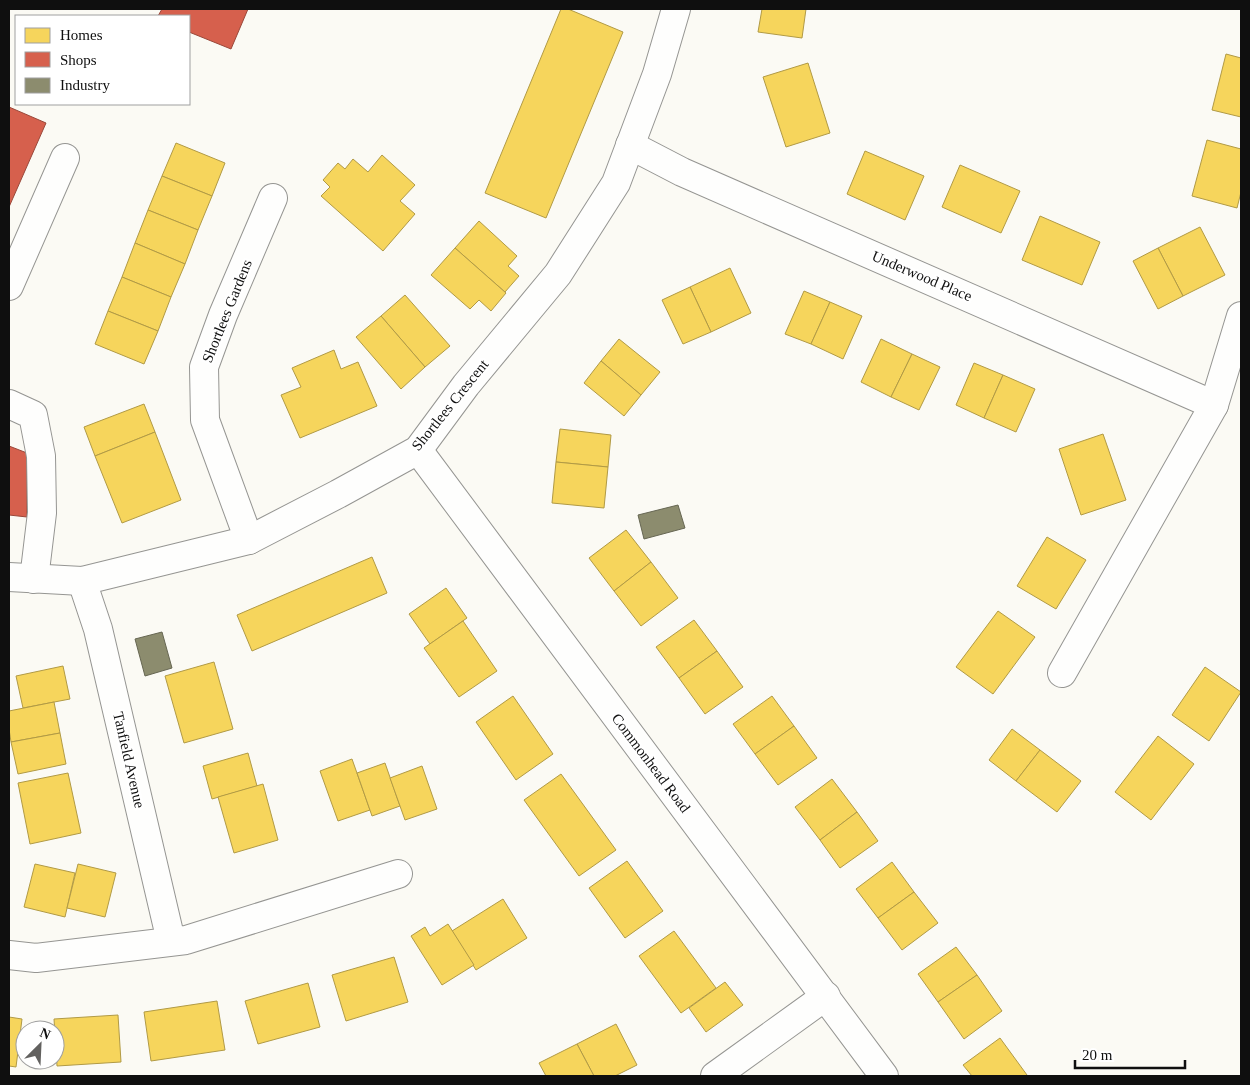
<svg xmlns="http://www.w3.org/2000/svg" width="1250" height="1085" font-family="'Times New Roman',serif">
	<rect width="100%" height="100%" fill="#fbfaf4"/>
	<g fill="#f6d55c" stroke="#b19a45">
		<polygon points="561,9 568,9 623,32 546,218 485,193"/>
		<polygon points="762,9 806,9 802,38 758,32"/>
		<polygon points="1226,54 1241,58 1241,117 1212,110"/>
		<polygon points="808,63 830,133 786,147 763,77"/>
		<polygon points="1207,140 1241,149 1241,192 1237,208 1192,196"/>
		<polygon points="176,143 225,163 212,196 162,176"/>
		<polygon points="865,151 924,176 905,220 847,194"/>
		<polygon points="382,155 415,185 400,201 415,214 383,251 321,196 330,187 323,180 338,163 345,169 353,159 368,172"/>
		<polygon points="960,165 1020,191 1001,233 942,207"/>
		<polygon points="162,176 212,196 198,230 148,210"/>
		<polygon points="148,210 198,230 185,264 135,243"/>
		<polygon points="1040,216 1100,242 1082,285 1022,260"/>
		<polygon points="479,221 517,256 508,266 519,276 505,292 455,248"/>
		<polygon points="1200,227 1225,275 1183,296 1158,248"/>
		<polygon points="135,243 185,264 171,297 122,277"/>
		<polygon points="455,248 506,293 491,311 479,300 470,309 431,275"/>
		<polygon points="1158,248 1183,296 1158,309 1133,261"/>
		<polygon points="730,268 751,313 711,332 690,287"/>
		<polygon points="122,277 171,297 158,331 108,311"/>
		<polygon points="690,287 711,332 683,344 662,300"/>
		<polygon points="804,291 830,302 811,344 785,334"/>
		<polygon points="405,295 450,346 425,367 381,316"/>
		<polygon points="830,302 862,316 843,359 811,344"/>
		<polygon points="108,311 158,331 144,364 95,344"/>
		<polygon points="381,316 425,367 401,389 356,337"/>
		<polygon points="619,339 660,372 641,395 601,361"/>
		<polygon points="881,339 912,354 891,397 861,382"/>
		<polygon points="334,350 341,369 358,362 377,406 300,438 281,395 301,387 292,368"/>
		<polygon points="912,354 940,367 919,410 891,397"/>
		<polygon points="601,361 641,395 624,416 584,383"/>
		<polygon points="974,363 1003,375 984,418 956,405"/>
		<polygon points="1003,375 1035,389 1016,432 984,418"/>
		<polygon points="144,404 155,432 95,456 84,427"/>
		<polygon points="560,429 611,435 608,467 556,462"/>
		<polygon points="155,432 181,500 122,523 95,456"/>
		<polygon points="1103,434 1126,500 1081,515 1059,449"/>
		<polygon points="556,462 608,467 604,508 552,503"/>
		<polygon points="626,530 651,562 614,591 589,558"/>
		<polygon points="1047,537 1086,560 1056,609 1017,586"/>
		<polygon points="372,557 387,593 252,651 237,615"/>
		<polygon points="651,562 678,598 641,626 614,591"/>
		<polygon points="446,588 467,618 430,644 409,614"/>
		<polygon points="998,611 1035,637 993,694 956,667"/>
		<polygon points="694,620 717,651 679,678 656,647"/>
		<polygon points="463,621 497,671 459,697 424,648"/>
		<polygon points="717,651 743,687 705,714 679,678"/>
		<polygon points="214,662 233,729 184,743 165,676"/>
		<polygon points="63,666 70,699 23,708 16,676"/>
		<polygon points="1205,667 1241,692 1209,741 1172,715"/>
		<polygon points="513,696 553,754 516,780 476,722"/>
		<polygon points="772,696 794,726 755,754 733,724"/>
		<polygon points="54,702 60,733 11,742 9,729 9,711"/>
		<polygon points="794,726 817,758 778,785 755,754"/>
		<polygon points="1012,729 1040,750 1016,781 989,760"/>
		<polygon points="60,733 66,764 18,774 11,742"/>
		<polygon points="1158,736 1194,764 1151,820 1115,792"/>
		<polygon points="1040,750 1081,781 1057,812 1016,781"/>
		<polygon points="248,753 257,786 212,799 203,766"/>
		<polygon points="352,759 370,810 338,821 320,771"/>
		<polygon points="385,763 400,806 372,816 357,773"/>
		<polygon points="422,766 437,809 405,820 390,778"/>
		<polygon points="68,773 81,833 30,844 18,783"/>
		<polygon points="561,774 616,850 579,876 524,800"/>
		<polygon points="832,779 857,812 820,840 795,807"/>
		<polygon points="263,784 278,840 234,853 218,797"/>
		<polygon points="857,812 878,841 840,868 820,840"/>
		<polygon points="627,861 663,911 625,938 589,888"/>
		<polygon points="892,862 914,892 878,918 856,889"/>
		<polygon points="35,864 75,873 65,917 24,907"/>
		<polygon points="78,864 116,873 105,917 67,908"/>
		<polygon points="914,892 938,923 902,950 878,918"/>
		<polygon points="503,899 527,938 476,970 452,931"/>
		<polygon points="448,924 474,965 442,985 411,936 425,927 430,936"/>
		<polygon points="674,931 716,988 681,1013 639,956"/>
		<polygon points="956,947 977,975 938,1002 918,974"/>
		<polygon points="394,957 408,1002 346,1021 332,975"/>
		<polygon points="977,975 1002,1011 964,1039 938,1002"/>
		<polygon points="725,982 743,1005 706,1032 689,1008"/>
		<polygon points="308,983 320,1027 258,1044 245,1001"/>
		<polygon points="217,1001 225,1050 151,1061 144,1012"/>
		<polygon points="118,1015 121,1062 57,1066 54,1019"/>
		<polygon points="9,1017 22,1019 16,1067 9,1066"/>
		<polygon points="616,1024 637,1065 615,1076 594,1076 577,1044"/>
		<polygon points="1000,1038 1027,1075 1025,1076 972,1076 963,1065"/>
		<polygon points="577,1044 594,1076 546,1076 539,1063"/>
	</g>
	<g fill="#d6604d" stroke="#9a483a">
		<polygon points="162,9 248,9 231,49 189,32 189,16 158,16"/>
		<polygon points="9,107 46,123 9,207"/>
		<polygon points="9,446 27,453 27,517 9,515"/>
	</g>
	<g fill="#8c8c6e" stroke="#666652">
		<polygon points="678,505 685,528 644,539 638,515"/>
		<polygon points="162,632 172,668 145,676 135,639"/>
	</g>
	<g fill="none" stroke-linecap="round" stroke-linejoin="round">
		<g stroke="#959592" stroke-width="30">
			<g id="minor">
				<polyline points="630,145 682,172 1214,405"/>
				<polyline points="9,286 65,158"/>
				<polyline points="9,404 33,415 41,456 42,513 34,579"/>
				<polyline points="418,450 884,1076"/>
				<polyline points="249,540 205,420 204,367 223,315 273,198"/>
				<polyline points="9,577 82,581 249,540 338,494 418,450 466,385 558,274 616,183 657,74 676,9"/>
				<polyline points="82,581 98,629 171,941"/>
				<polyline points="1062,673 1214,405 1241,316"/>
				<polyline points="9,955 36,958 186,940 398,874"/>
				<polyline points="715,1076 826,996"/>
			</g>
		</g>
		<use href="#minor" stroke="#fefefd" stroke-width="28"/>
	</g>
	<g text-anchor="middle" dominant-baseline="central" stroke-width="5" stroke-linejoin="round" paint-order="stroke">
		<g font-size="15" fill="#0f0f0f" stroke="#fff">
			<text transform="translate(922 276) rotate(23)">Underwood Place</text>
			<text transform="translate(227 311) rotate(-68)">Shortlees Gardens</text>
			<text transform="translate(450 405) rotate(-51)">Shortlees Crescent</text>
			<text transform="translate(129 760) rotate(77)">Tanfield Avenue</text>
			<text transform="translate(651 763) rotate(53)">Commonhead Road</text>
		</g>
	</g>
	<rect width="1250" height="1085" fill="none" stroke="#0f0f0f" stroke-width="20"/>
	<rect x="15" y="15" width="175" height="90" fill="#ffffff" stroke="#9f9f9f"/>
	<rect x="25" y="28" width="25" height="15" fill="#f6d55c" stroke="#9f9f9f"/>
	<text x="60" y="40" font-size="15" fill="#0f0f0f">Homes</text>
	<rect x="25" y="52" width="25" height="15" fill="#d6604d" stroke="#9f9f9f"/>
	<text x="60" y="65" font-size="15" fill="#0f0f0f">Shops</text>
	<rect x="25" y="78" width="25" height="15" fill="#8c8c6e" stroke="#9f9f9f"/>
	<text x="60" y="90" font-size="15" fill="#0f0f0f">Industry</text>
	<g transform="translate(40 1045) rotate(24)"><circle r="24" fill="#ffffff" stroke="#9f9f9f"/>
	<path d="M0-4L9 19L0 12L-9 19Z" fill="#62615f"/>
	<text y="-8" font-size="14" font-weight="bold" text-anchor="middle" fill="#0f0f0f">N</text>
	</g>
	<path d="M1075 1060v8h110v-8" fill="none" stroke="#0f0f0f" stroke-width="2.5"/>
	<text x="1082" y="1060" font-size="15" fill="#0f0f0f" stroke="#ffffff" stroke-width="4" paint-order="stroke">20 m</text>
</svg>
